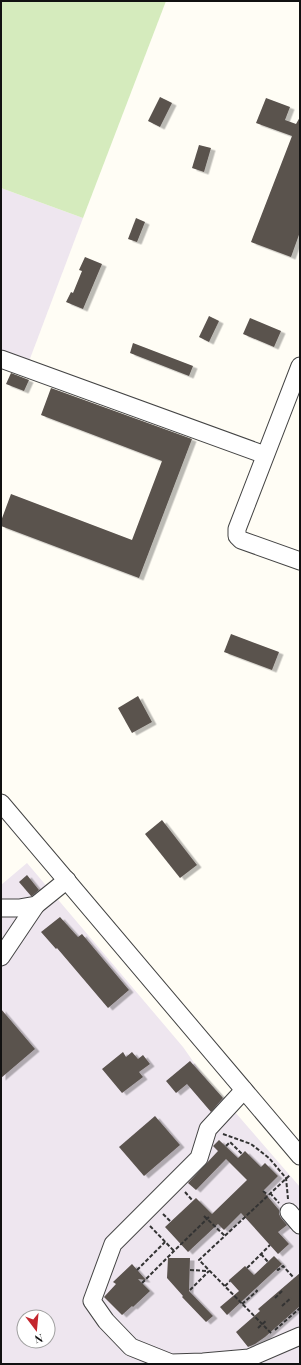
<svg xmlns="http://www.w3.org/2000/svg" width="301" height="1365" font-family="'Playfair Display',serif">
	<defs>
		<filter id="shadow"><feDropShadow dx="4.5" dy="2.5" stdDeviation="0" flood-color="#0004"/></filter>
	</defs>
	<rect width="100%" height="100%" fill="#fffdf5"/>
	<g fill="#eee6ef" fill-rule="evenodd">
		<polygon points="1,188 83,218 28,364 1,354"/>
		<path d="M 27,863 L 183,1047 L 202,1074 L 300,1187 L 300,1364 L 1,1364 L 1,885 ZM 24,1317 L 48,1317 L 48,1341 L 24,1341 Z"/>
	</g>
	<polygon fill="#d5ebbd" points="1,1 166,1 83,218 1,188"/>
	<g fill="#5a524d" filter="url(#shadow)">
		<polygon points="160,97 172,103 160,127 148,121"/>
		<polygon points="266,98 290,107 285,120 296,124 300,117 300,232 291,257 251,242 292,136 256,123"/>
		<polygon points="199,145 211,148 204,172 192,168"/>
		<polygon points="136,218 145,222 137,242 128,239"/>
		<polygon points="85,257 102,264 83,309 66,302 71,292 73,293 82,271 79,270"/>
		<polygon points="209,316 219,321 209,342 199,337"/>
		<polygon points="250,318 281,331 274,347 243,334"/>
		<polygon points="133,343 193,366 189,376 130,353"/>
		<polygon points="11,373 29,380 24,391 6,384"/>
		<polygon points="51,388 192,439 139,578 1,526 1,521 11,494 132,540 162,461 41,415"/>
		<polygon points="231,634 279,652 272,670 224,652"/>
		<polygon points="138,696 152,722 132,733 118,708"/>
		<polygon points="162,820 197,865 180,878 145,834"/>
		<polygon points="27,875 39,890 32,896 31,896 19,882"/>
		<polygon points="60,917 78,937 82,934 129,990 108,1008 57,948 56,949 41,932"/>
		<polygon points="1,1009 35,1049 1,1078"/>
		<polygon points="123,1052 126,1057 132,1052 138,1059 143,1055 150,1064 139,1072 143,1077 122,1093 102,1069"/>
		<polygon points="190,1061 223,1098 211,1112 187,1084 176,1093 166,1081"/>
		<polygon points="155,1116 180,1145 144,1176 119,1147"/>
		<polygon points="219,1140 238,1158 245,1151 261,1167 265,1163 278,1176 263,1191 279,1210 279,1214 281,1218 287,1225 278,1232 289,1244 278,1254 241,1213 224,1230 218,1224 188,1252 165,1227 196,1198 212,1214 247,1180 226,1159 196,1190 188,1183 218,1151 213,1146"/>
		<polygon points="274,1256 282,1264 227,1315 220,1307 239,1291 229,1280 245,1266 254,1275"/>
		<polygon points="168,1258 190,1258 189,1291 213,1316 206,1322 182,1297 183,1296 167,1278"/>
		<polygon points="132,1264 146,1280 138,1279 150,1291 133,1307 132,1306 122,1315 104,1297 116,1284 113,1282"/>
		<polygon points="300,1273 300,1306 265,1337 255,1344 248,1347 236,1332 260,1311 258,1309"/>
	</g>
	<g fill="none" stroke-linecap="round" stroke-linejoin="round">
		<g stroke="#444" stroke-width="19">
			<g id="minor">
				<polyline points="1,359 265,455"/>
				<polyline points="300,366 237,529 237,536 241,540 300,561"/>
				<polyline points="1,803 300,1156"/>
				<polyline points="1,908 19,908 36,905 67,880"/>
				<polyline points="1,957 36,905"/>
				<polyline points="244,1090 208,1129 199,1158 113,1244 92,1301 106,1321 131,1347 171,1363 203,1362 249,1358 300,1336"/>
				<polyline points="289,1212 300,1225"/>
			</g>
		</g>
		<g stroke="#333" stroke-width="2" stroke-dasharray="4 2" stroke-linecap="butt">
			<polyline points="223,1134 251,1144 269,1158 286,1178 288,1199"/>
			<polyline points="226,1146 230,1142 242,1154"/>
			<polyline points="263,1191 268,1195"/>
			<polyline points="185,1192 193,1201"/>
			<polyline points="270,1193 279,1203"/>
			<polyline points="163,1214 171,1222"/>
			<polyline points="204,1216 225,1236"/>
			<polyline points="150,1226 174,1251"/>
			<polyline points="261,1254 268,1262"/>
			<polyline points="247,1268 270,1245"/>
			<polyline points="277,1269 278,1270 283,1266 294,1278"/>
			<polyline points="137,1270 165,1242"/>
			<polyline points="190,1270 208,1271"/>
			<polyline points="142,1283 174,1251 210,1216"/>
			<polyline points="225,1286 230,1281"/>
			<polyline points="190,1290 209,1271"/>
			<polyline points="275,1298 283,1290"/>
			<polyline points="242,1304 257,1291 256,1290"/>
			<polyline points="282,1306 291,1298"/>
			<polyline points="258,1328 267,1320"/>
			<polyline points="275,1330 300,1308"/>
			<polyline points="271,1333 199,1260 290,1175"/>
		</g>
		<use href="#minor" stroke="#fff" stroke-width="17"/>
	</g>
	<rect width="301" height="1365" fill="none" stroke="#111111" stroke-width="4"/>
	<g transform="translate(36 1329) rotate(164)"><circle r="19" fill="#ffffff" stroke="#a0a0a0"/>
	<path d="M0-3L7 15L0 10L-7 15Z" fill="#c4262e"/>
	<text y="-6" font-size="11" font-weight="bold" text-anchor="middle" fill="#111111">N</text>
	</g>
</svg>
